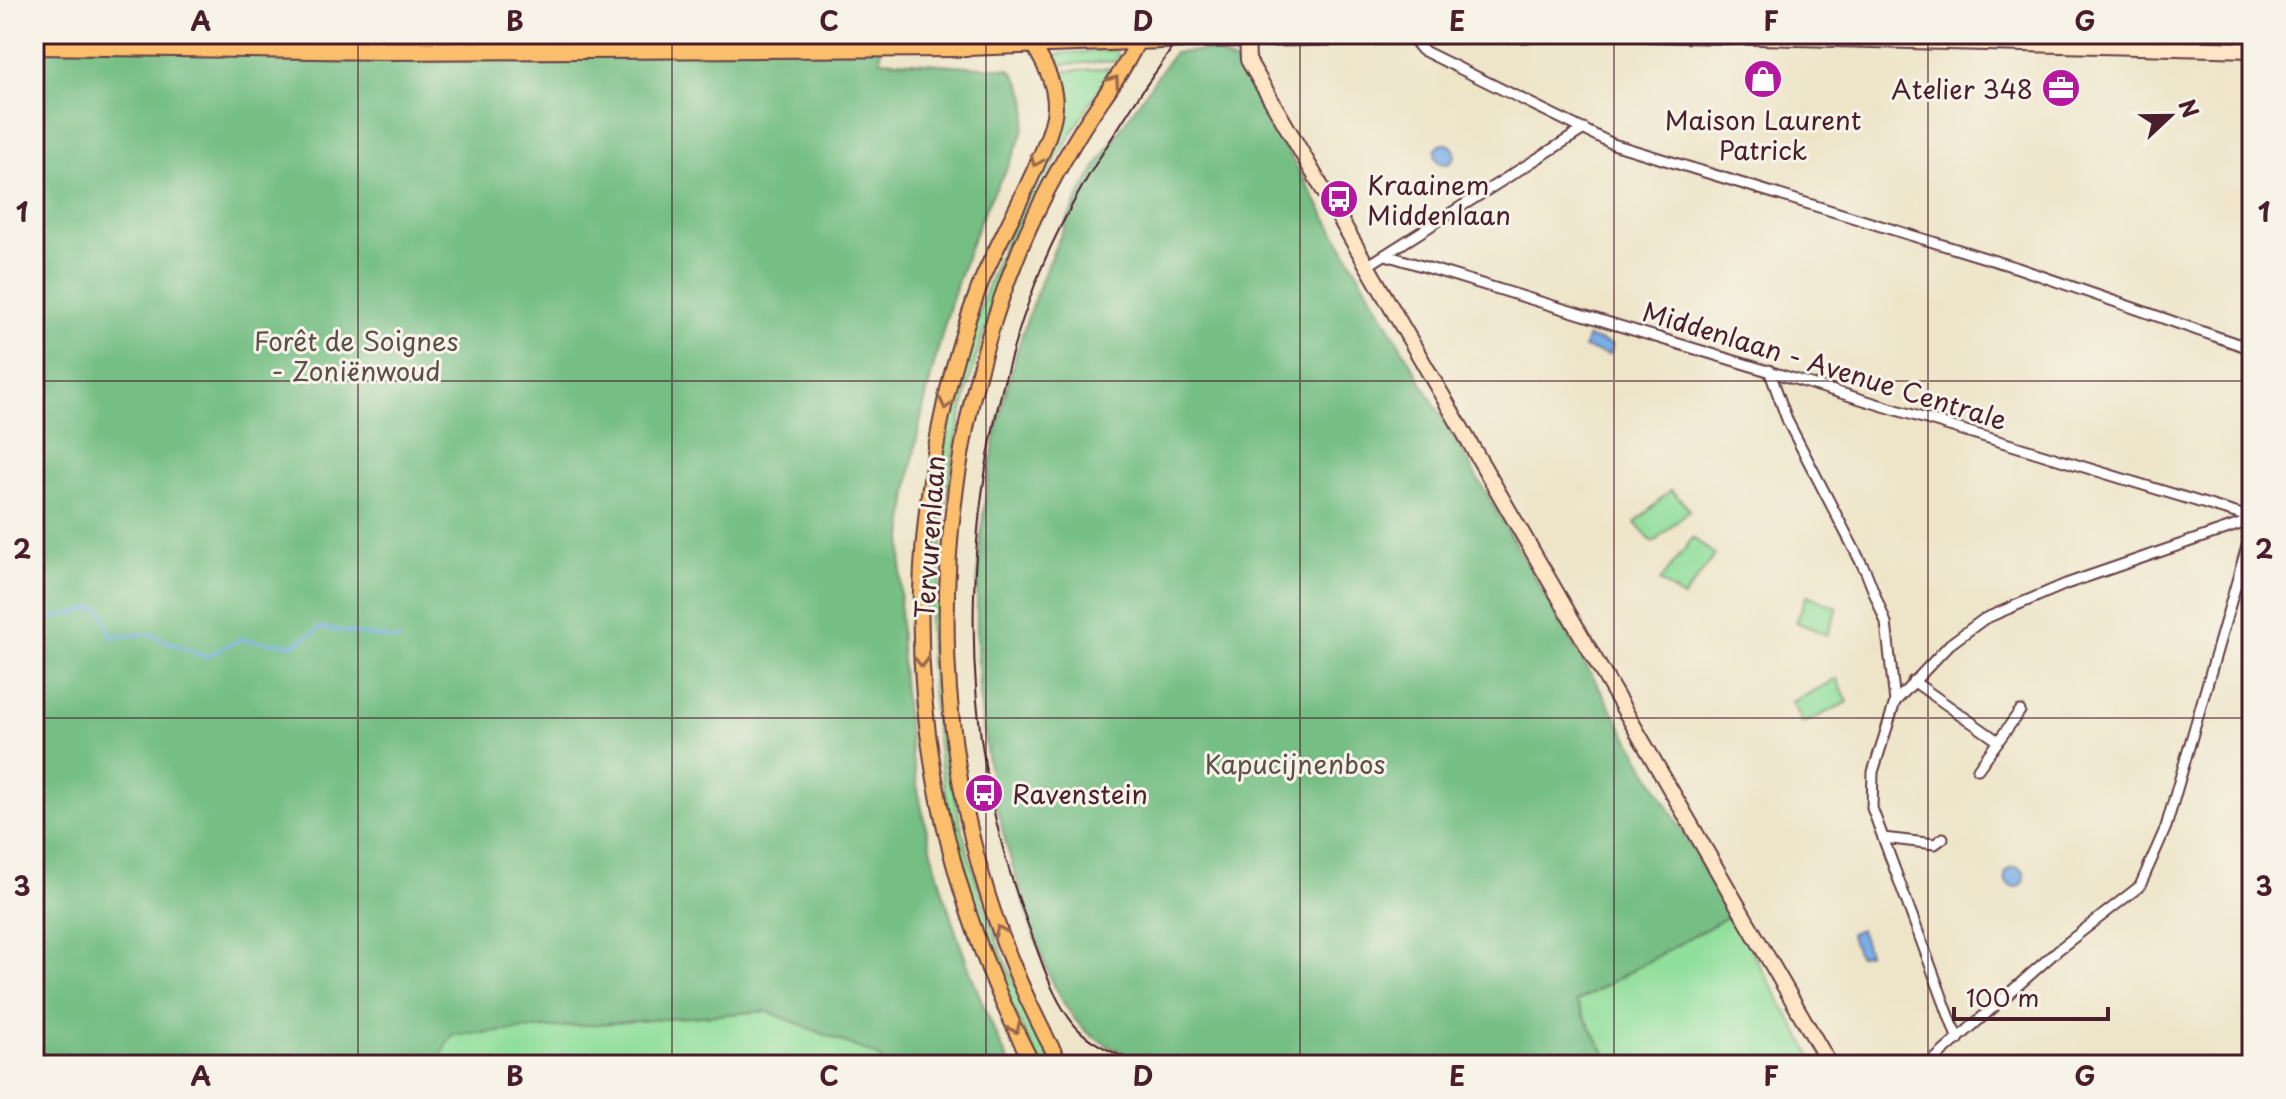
<svg xmlns="http://www.w3.org/2000/svg" width="2286" height="1099" font-family="'Playpen Sans',sans-serif">
	<rect width="100%" height="100%" fill="#f7f3e8"/>
	<filter id="ink" filterUnits="userSpaceOnUse"><feTurbulence type="fractalNoise" baseFrequency=".0125" numOctaves="2"/><feDisplacementMap in="SourceGraphic" scale="16" xChannelSelector="R" yChannelSelector="G"/><feConvolveMatrix kernelMatrix="1 2 1 2 8 2 1 2 1" color-interpolation-filters="sRGB"/></filter>
	<filter id="wash" filterUnits="userSpaceOnUse"><feTurbulence type="fractalNoise" baseFrequency=".006" numOctaves="4" result="noise"/><feDisplacementMap in="SourceGraphic" scale="32" xChannelSelector="R" yChannelSelector="G"/><feGaussianBlur stdDeviation="1.8" result="paint"/><feColorMatrix in="noise" values="0 0 0 0 0 0 0 0 0 0 0 0 0 0 0 0 0 1.4 0 .05"/><feComposite in="paint" operator="in"/></filter>
	<g filter="url(#wash)">
		<rect width="100%" height="100%" fill="#eee5c9"/>
		<g fill="#91df9c" stroke="#6e7f64" stroke-width="2">
			<polygon points="1115,50 1119,56 1116,61 1055,65 1052,59 1058,54"/>
			<path d="M 1108,68 L 1110,73 C 951,306 893,608 976,881 C 996,945 1023,1006 1053,1065 L 1041,1065 C 914,821 896,560 983,299 C 995,263 1011,228 1028,194 C 1048,155 1071,121 1057,75 L 1064,71 Z"/>
			<polygon points="34,368 43,482 34,505"/>
			<polygon points="1671,490 1690,510 1653,543 1635,523"/>
			<polygon points="1693,538 1715,555 1683,598 1660,581"/>
			<polygon points="1807,595 1838,608 1827,635 1796,622"/>
			<polygon points="1837,679 1848,702 1803,724 1792,702"/>
			<polygon points="1731,915 1817,1065 1612,1065 1576,1002"/>
			<polygon points="767,1011 876,1055 886,1065 435,1065 452,1035"/>
		</g>
		<g fill="#74be84" stroke="#5f6e58" stroke-width="2">
			<path d="M 34,34 L 881,34 L 881,60 L 1010,69 C 1022,83 1030,100 1026,119 C 1020,151 997,182 984,212 C 956,275 938,346 922,414 C 871,638 913,860 1010,1065 L 886,1065 L 876,1055 L 767,1011 L 452,1035 L 435,1065 L 34,1065 L 34,505 L 43,482 L 34,368 L 34,295 L 39,292 L 34,282 Z"/>
			<polygon points="2053,34 2252,34 2252,39"/>
			<path d="M 1211,50 L 1237,64 L 1731,915 L 1576,1002 L 1612,1065 L 1149,1065 C 1131,1056 1111,1049 1095,1038 C 1052,1010 1031,924 1016,877 C 946,661 973,413 1072,211 C 1100,155 1138,103 1174,53 Z"/>
		</g>
		<g fill="#79aee7" stroke="#626689" stroke-width="2">
			<circle cx="1445" cy="154" r="10"/>
			<polygon points="1587,337 1612,345 1609,355 1584,348"/>
			<circle cx="2015" cy="877" r="10"/>
			<polygon points="1860,929 1868,953 1858,956 1850,933"/>
		</g>
		<g fill="none" stroke-linecap="round" stroke-linejoin="round">
			<g stroke="#79aee7" stroke-width="3">
				<polyline points="38,613 52,618 100,607 112,637 149,634 206,657 241,639 261,642"/>
				<polyline points="265,642 294,645 320,628 399,640"/>
			</g>
		</g>
	</g>
	<g filter="url(#ink)">
		<g fill="none" stroke-linecap="round" stroke-linejoin="round">
			<polyline stroke="#cdbda9" stroke-width="16" stroke-dasharray="16 8" stroke-linecap="butt" points="966,34 1002,34"/>
			<g stroke="#633d43" stroke-width="13">
				<g id="street">
					<polyline points="1410,35 1422,50 1613,144 2018,268 2252,349"/>
					<polyline points="1386,255 2252,518"/>
					<polyline points="1367,266 1584,129"/>
					<polyline points="1769,370 1788,422 1866,572 1886,623 1895,702 1873,772 1872,808 1958,1040"/>
					<polyline points="1913,681 1998,741"/>
					<polyline points="1895,702 1950,644 1984,619 2066,584 2252,520"/>
					<polyline points="1978,769 2020,711"/>
					<polyline points="1883,838 1935,844 1943,838"/>
					<polyline points="1928,1065 2058,950 2140,886 2166,827 2252,529"/>
				</g>
			</g>
			<g stroke="#633d43" stroke-width="18">
				<g id="secondary">
					<polyline points="1247,34 1248,60 1830,1065"/>
					<polyline points="1648,34 2252,50"/>
				</g>
			</g>
			<g stroke="#633d43" stroke-width="18">
				<g id="primary">
					<path d="M 1027,34 C 1040,57 1055,78 1055,106 C 1055,143 996,243 980,285 C 952,359 934,441 926,520 C 905,707 946,899 1033,1065"/>
					<polyline points="967,48 1191,40 1561,34"/>
					<path d="M 1061,1065 C 919,813 913,509 1022,244 C 1038,206 1059,167 1081,131 C 1101,99 1126,69 1141,34"/>
				</g>
			</g>
			<g stroke="#633d43" stroke-width="20">
				<g id="highway">
					<polyline points="34,35 966,34"/>
					<polyline points="34,46 381,51 967,48"/>
				</g>
			</g>
			<use href="#street" stroke="#fff" stroke-width="9"/>
			<use href="#secondary" stroke="#fde5c5" stroke-width="14"/>
			<use href="#primary" stroke="#fabe6d" stroke-width="14"/>
			<use href="#highway" stroke="#fabe6d" stroke-width="16"/>
			<path stroke="#4a1f2b" stroke-width="2" d="M 1140,1065 C 1119,1054 1094,1046 1078,1029 C 1052,1001 1042,960 1028,925 C 949,719 959,479 1039,274 C 1063,214 1098,159 1133,105 C 1148,81 1167,59 1180,34"/>
		</g>
		<defs><path id="oneway-chevron" d="M-2-3.5L2.5 0L-2 3.5" fill="none" stroke-width="1.6" stroke-linecap="round" stroke-linejoin="round" transform="scale(2)"/></defs>
		<g stroke="#996749">
			<use href="#oneway-chevron" transform="translate(1114 81) rotate(-55)"/>
			<use href="#oneway-chevron" transform="translate(1036 161) rotate(114)"/>
			<use href="#oneway-chevron" transform="translate(946 404) rotate(103)"/>
			<use href="#oneway-chevron" transform="translate(922 662) rotate(88)"/>
			<use href="#oneway-chevron" transform="translate(1000 931) rotate(-111)"/>
			<use href="#oneway-chevron" transform="translate(1015 1028) rotate(64)"/>
		</g>
	</g>
	<path fill="none" stroke="#4a1f2b" stroke-width="2" stroke-opacity="0.55" d="M 358,34 L 358,1065M 672,34 L 672,1065M 986,34 L 986,1065M 1300,34 L 1300,1065M 1614,34 L 1614,1065M 1928,34 L 1928,1065M 34,381 L 2252,381M 34,718 L 2252,718"/>
	<defs>
		<g id="shop-disc" transform="scale(2)"><circle r="9.5" fill="#b5179e" stroke="#f7f3e8"/><path d="M-5-2.5h2.3a2.7 3.5 0 0 1 5.4 0H5L5.5 6h-11ZM-1.5-2.5h3a1.5 2.3 0 0 0-3 0Z" fill="#fff"/></g>
		<g id="office-disc" transform="scale(2)"><circle r="9.5" fill="#b5179e" stroke="#f7f3e8"/><path d="M-6-3h4V-5.5h4V-3h4V5H-6ZM-1-4.5V-3h2v-1.5ZM-6 0V1H6V0Z" fill="#fff"/></g>
		<g id="bus-disc" transform="scale(2)"><circle r="9.5" fill="#b5179e" stroke="#f7f3e8"/><path d="M-5-6H5V4H4V6H2V4H-2V6H-4V4H-5ZM-3.5-4V0h7V-4ZM-3.5 1.2v1.5H-2V1.2ZM2 1.2v1.5H3.5V1.2Z" fill="#fff"/></g>
	</defs>
	<g fill-rule="evenodd">
		<use href="#shop-disc" x="1763" y="79"/>
		<use href="#office-disc" x="2061" y="88"/>
		<use href="#bus-disc" x="1339" y="199"/>
		<use href="#bus-disc" x="984" y="793"/>
	</g>
	<g text-anchor="middle" dominant-baseline="central" stroke-width="6" stroke-linejoin="round" paint-order="stroke">
		<g font-size="26" fill="#4a1f2b" stroke="#f7f3e8" text-anchor="start">
			<text x="2033" y="88" text-anchor="end">Atelier 348</text>
			<text x="1763" y="119" text-anchor="middle">Maison Laurent<tspan x="1763" dy="30">Patrick</tspan></text>
			<text x="1367" y="184">Kraainem<tspan x="1367" dy="30">Middenlaan</tspan></text>
			<text x="1012" y="793">Ravenstein</text>
		</g>
		<g font-size="26" fill="#5c4f47" stroke="#f7f3e8">
			<text x="356" y="340">Forêt de Soignes<tspan x="356" dy="30">- Zoniënwoud</tspan></text>
			<text x="1295" y="763">Kapucijnenbos</text>
		</g>
		<g font-size="26" fill="#4a1f2b" stroke="#f7f3e8">
			<text transform="translate(1825 365) rotate(17)">Middenlaan - Avenue Centrale</text>
			<text transform="translate(929 537) rotate(-86)">Tervurenlaan</text>
		</g>
	</g>
	<rect width="2286" height="1099" fill="none" stroke="#f7f3e8" stroke-width="88"/>
	<g transform="translate(2170 116) rotate(68)" stroke="#f7f3e8" stroke-width="6" paint-order="stroke">
	<path d="M0-6L14 30L0 20L-14 30Z" fill="#4a1f2b"/>
	<text y="-12" font-size="22" font-weight="bold" text-anchor="middle" fill="#4a1f2b">N</text>
	</g>
	<path d="M1954 1007v12h154v-12" fill="none" stroke="#4a1f2b" stroke-width="4"/>
	<text x="1966" y="1007" font-size="24" fill="#4a1f2b" stroke="#f7f3e8" stroke-width="6" paint-order="stroke">100 m</text>
	<rect x="44" y="44" width="2198" height="1011" fill="none" stroke="#4a1f2b" stroke-width="3"/>
	<g font-size="26" text-anchor="middle" font-weight="bold" fill="#4a1f2b">
		<text x="201" y="31">A</text>
		<text x="515" y="31">B</text>
		<text x="829" y="31">C</text>
		<text x="1143" y="31">D</text>
		<text x="1457" y="31">E</text>
		<text x="1771" y="31">F</text>
		<text x="2085" y="31">G</text>
		<text x="22" y="222">1</text>
		<text x="2264" y="222">1</text>
		<text x="22" y="559">2</text>
		<text x="2264" y="559">2</text>
		<text x="22" y="896">3</text>
		<text x="2264" y="896">3</text>
		<text x="201" y="1086">A</text>
		<text x="515" y="1086">B</text>
		<text x="829" y="1086">C</text>
		<text x="1143" y="1086">D</text>
		<text x="1457" y="1086">E</text>
		<text x="1771" y="1086">F</text>
		<text x="2085" y="1086">G</text>
	</g>
</svg>
